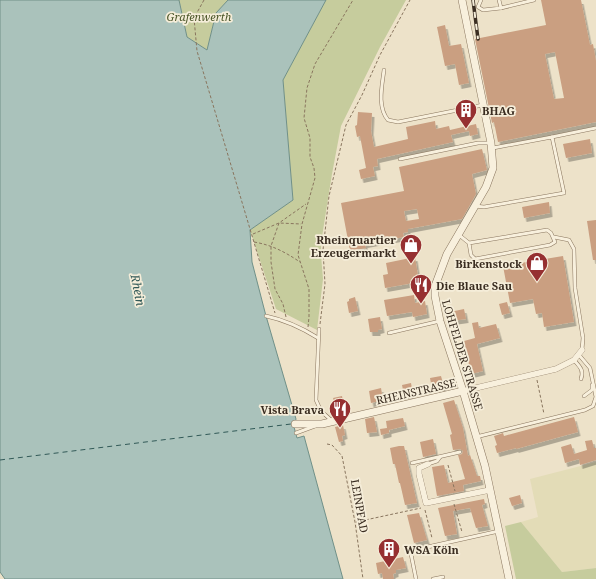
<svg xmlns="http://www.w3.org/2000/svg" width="596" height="579" font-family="'Noto Serif',serif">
	<defs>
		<filter id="shadow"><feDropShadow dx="2.5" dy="4" stdDeviation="0" flood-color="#0004"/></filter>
	</defs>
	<rect width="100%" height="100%" fill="#ede2c9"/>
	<polygon fill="#e3dcb7" points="596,462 596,568 562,572 521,522 538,517 530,479"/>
	<g fill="#c6cc9d">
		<polygon points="179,0 228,0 216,13 207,50 187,37"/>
		<polygon points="326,0 406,0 380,47 341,126 332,174 321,243 321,255 323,279 317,330 276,309 250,230 293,200 283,80"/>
		<polygon points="521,522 562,572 596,568 596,579 516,579 505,526"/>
	</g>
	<polygon fill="#aac2bb" stroke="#709088" points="0,0 179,0 187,37 207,50 216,13 228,0 326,0 283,80 293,200 250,230 252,262 266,316 296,419 294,427 297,438 304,436 343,579 5,579 0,572"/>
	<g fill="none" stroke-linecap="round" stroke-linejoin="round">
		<polyline stroke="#315957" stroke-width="1" stroke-dasharray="5 4" stroke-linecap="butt" points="0,460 291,424"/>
	</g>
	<g fill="#ca9f81" fill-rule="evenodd" filter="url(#shadow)">
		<path d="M 541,0 L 581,0 L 590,45 L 593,44 L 596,61 L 596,122 L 498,142 L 494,122 L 492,123 L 475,39 L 546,25 ZM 555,52 L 564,98 L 554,99 L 545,54 Z"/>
		<polygon points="445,25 449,46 461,44 469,83 459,85 455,64 445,66 437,27"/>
		<polygon points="358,112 372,113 371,131 374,147 408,139 406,127 435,121 436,129 449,126 450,130 476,124 478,134 470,136 469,131 451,135 453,142 377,159 378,166 373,167 375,176 361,179 359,170 366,168 360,136 357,137 355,126 357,125"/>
		<polygon points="590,139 592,153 566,158 563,144"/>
		<path d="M 482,149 L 487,170 L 472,174 L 476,194 L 462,219 L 408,229 L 408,232 L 403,233 L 404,237 L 365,244 L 366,248 L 350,251 L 341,203 L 404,191 L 399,167 ZM 417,209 L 419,219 L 406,221 L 404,211 Z"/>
		<polygon points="549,202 550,213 524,218 522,207"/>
		<polygon points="596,220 596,260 593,260 587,221"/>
		<polygon points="563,256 574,322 544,327 542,313 536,314 533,299 510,303 503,266"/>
		<polygon points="415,257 419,282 385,288 383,275 388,274 386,263"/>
		<polygon points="414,295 415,303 425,301 427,314 413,317 412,312 387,316 384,300"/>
		<polygon points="355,297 358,311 349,313 347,302 349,301 349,299"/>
		<polygon points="507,302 510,313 502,315 499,304"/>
		<polygon points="464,309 466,319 452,321 450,312"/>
		<polygon points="380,317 382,329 378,330 378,332 370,332 368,319"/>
		<polygon points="478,322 479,328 496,324 500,338 477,344 483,371 471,374 464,341 475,338 472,323"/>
		<polygon points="441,376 444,387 432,389 430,378"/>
		<polygon points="411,383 413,394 401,396 400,390 403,390 402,385"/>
		<polygon points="381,388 383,400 371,403 369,391"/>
		<polygon points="342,396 344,406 336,408 333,398"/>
		<polygon points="454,400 463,428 468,456 470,455 477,476 480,476 481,481 463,485 464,491 437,496 432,467 444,465 448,483 465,479 458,455 462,454 463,451 460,449 453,450 450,435 452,434 443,403"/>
		<polygon points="374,417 377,432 367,433 365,419"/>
		<polygon points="574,417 578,432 516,449 516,448 497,453 495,446 497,445 494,436 503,433 504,436"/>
		<polygon points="403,418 405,426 389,430 389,433 381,435 380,429 387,428 386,421"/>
		<polygon points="343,425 345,435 342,436 343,441 339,442 335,427"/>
		<polygon points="433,439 436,454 423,457 420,442"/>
		<polygon points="592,440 594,448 596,448 596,460 580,465 579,459 565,463 561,447 571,444 574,454 587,450 585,441"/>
		<polygon points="399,446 404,446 417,503 405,505 400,483 399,483 395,464 393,464 390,448"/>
		<polygon points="520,495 522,503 512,506 509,498"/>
		<polygon points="484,499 485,504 482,505 488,526 476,528 470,508 453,511 457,534 445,536 438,508"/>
		<polygon points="419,513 427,540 414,543 407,515"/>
		<polygon points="403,557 406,568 396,570 396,573 393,574 394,579 383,579 382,573 378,574 376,563"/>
	</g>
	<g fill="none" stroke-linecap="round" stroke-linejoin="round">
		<g stroke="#89755e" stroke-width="4">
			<g id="service">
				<polyline points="481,0 478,7 483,10 501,8 499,0"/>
				<polyline points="501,8 534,0"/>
				<path d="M 384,70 C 382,86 377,107 388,120 L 398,122 L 483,105"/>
				<polyline points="552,137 596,128"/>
				<polyline points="400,159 478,143 491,143"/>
				<polyline points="475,206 484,207 564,193 552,137 493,148"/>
				<polyline points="459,235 469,243 547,230 551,233 555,242 550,245 475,259 471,255 469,243"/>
				<polyline points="554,237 569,240 574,249 575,288 583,338 582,350"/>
				<path d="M 266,316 C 285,320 302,328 318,338"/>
				<polyline points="319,329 316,400 321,411 331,420"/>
				<polyline points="389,333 440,321"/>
				<path d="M 574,360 C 580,367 584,370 581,379"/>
				<polyline points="584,396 592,390 592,385"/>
				<polyline points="296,433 315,426"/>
				<polyline points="476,437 585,410 593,406 596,397 590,368 579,355"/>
				<polyline points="412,463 460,452"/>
				<polyline points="428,464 437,461 440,457"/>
				<polyline points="416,579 411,554 414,550 499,531"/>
				<polyline points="433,579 443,577"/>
			</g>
		</g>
		<g stroke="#89755e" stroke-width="6">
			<g id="minor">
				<polyline points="463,391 556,369 574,360 582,350"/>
				<polyline points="428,464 419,468 419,474 426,503 490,490"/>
			</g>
		</g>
		<g stroke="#89755e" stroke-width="8">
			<g id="tertiary">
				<polyline points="462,0 491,143 493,168 486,187 447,254 435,286 435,296 440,321 463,391 485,466 509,579"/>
				<polyline points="295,424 322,424 463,391"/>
			</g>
		</g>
		<g stroke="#89755e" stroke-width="1" stroke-dasharray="3 2" stroke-linecap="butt">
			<polyline points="204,0 194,18 197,51 275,313"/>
			<polyline points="253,234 279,223 301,224"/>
			<path d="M 254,242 C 272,245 285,252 300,262"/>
			<polyline points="286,317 283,304 275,289 271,262 271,246 279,223 306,204"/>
			<polyline points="320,324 325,284 323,250 329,196 346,125 362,95 380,55 410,0"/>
			<polyline points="308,327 309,317 309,289 298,255 302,224 315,178 314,168 310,157 310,138 304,118 307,88 315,64 353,0"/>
			<polyline points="537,380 544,414"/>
			<polyline points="327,444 332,445 342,456 355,522 363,579"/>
			<polyline points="448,465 455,491"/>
			<polyline points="454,504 462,532"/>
			<polyline points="425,510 432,538"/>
			<polyline points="356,522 421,508"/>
		</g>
		<use href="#service" stroke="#f8f0dd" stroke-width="3"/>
		<use href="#minor" stroke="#f8f0dd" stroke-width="5.5"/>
		<use href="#tertiary" stroke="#f8f0dd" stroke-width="7"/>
		<g stroke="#3a2d21" stroke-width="3.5">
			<polyline id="rail" points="473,0 478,39"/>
		</g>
		<use href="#rail" stroke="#f5edd9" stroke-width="2" stroke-dasharray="6" stroke-linecap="butt"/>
	</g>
	<defs>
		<g id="building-pin" transform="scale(1.15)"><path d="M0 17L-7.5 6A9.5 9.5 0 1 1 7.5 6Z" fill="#963031" stroke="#f5edd9"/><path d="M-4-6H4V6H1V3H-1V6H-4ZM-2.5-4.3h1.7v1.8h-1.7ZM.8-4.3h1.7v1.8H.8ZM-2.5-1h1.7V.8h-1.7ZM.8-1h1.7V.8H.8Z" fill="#fff"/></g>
		<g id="shop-pin" transform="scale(1.15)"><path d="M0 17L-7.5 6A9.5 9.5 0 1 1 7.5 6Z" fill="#963031" stroke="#f5edd9"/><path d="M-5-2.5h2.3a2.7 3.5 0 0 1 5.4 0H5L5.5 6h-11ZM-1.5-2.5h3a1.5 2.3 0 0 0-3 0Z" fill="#fff"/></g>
		<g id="restaurant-pin" transform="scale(1.15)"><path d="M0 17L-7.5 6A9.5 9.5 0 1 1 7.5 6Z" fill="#963031" stroke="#f5edd9"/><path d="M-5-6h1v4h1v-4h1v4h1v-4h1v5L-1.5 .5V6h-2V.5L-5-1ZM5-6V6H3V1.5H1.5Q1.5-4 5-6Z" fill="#fff"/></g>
	</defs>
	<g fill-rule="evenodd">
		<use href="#building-pin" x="466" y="110"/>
		<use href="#shop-pin" x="411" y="245"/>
		<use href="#shop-pin" x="537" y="263"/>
		<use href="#restaurant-pin" x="421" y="285"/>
		<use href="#restaurant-pin" x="340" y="409"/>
		<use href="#building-pin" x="389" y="549"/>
	</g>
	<g text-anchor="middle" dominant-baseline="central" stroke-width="3.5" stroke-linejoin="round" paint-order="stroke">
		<g font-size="11" font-style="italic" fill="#4b5629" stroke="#f5edd9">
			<text x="199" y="16">Grafenwerth</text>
		</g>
		<g font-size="11" font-weight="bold" fill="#3a2d21" stroke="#f5edd9" text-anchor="start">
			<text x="482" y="110">BHAG</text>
			<text x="396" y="239" text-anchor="end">Rheinquartier<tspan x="396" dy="13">Erzeugermarkt</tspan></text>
			<text x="522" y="263" text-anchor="end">Birkenstock</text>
			<text x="436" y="285">Die Blaue Sau</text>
			<text x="324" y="409" text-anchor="end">Vista Brava</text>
			<text x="404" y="549">WSA Köln</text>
		</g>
		<g font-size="11" fill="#3a2d21" stroke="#f5edd9">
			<text transform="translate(463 355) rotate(73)">LOHFELDER STRASSE</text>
			<text transform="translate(416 391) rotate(-13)">RHEINSTRASSE</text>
			<text transform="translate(360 506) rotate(80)">LEINPFAD</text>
		</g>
		<g font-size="12" font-style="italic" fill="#315957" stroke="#f5edd9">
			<text transform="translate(138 290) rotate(79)">Rhein</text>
		</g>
	</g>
</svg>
